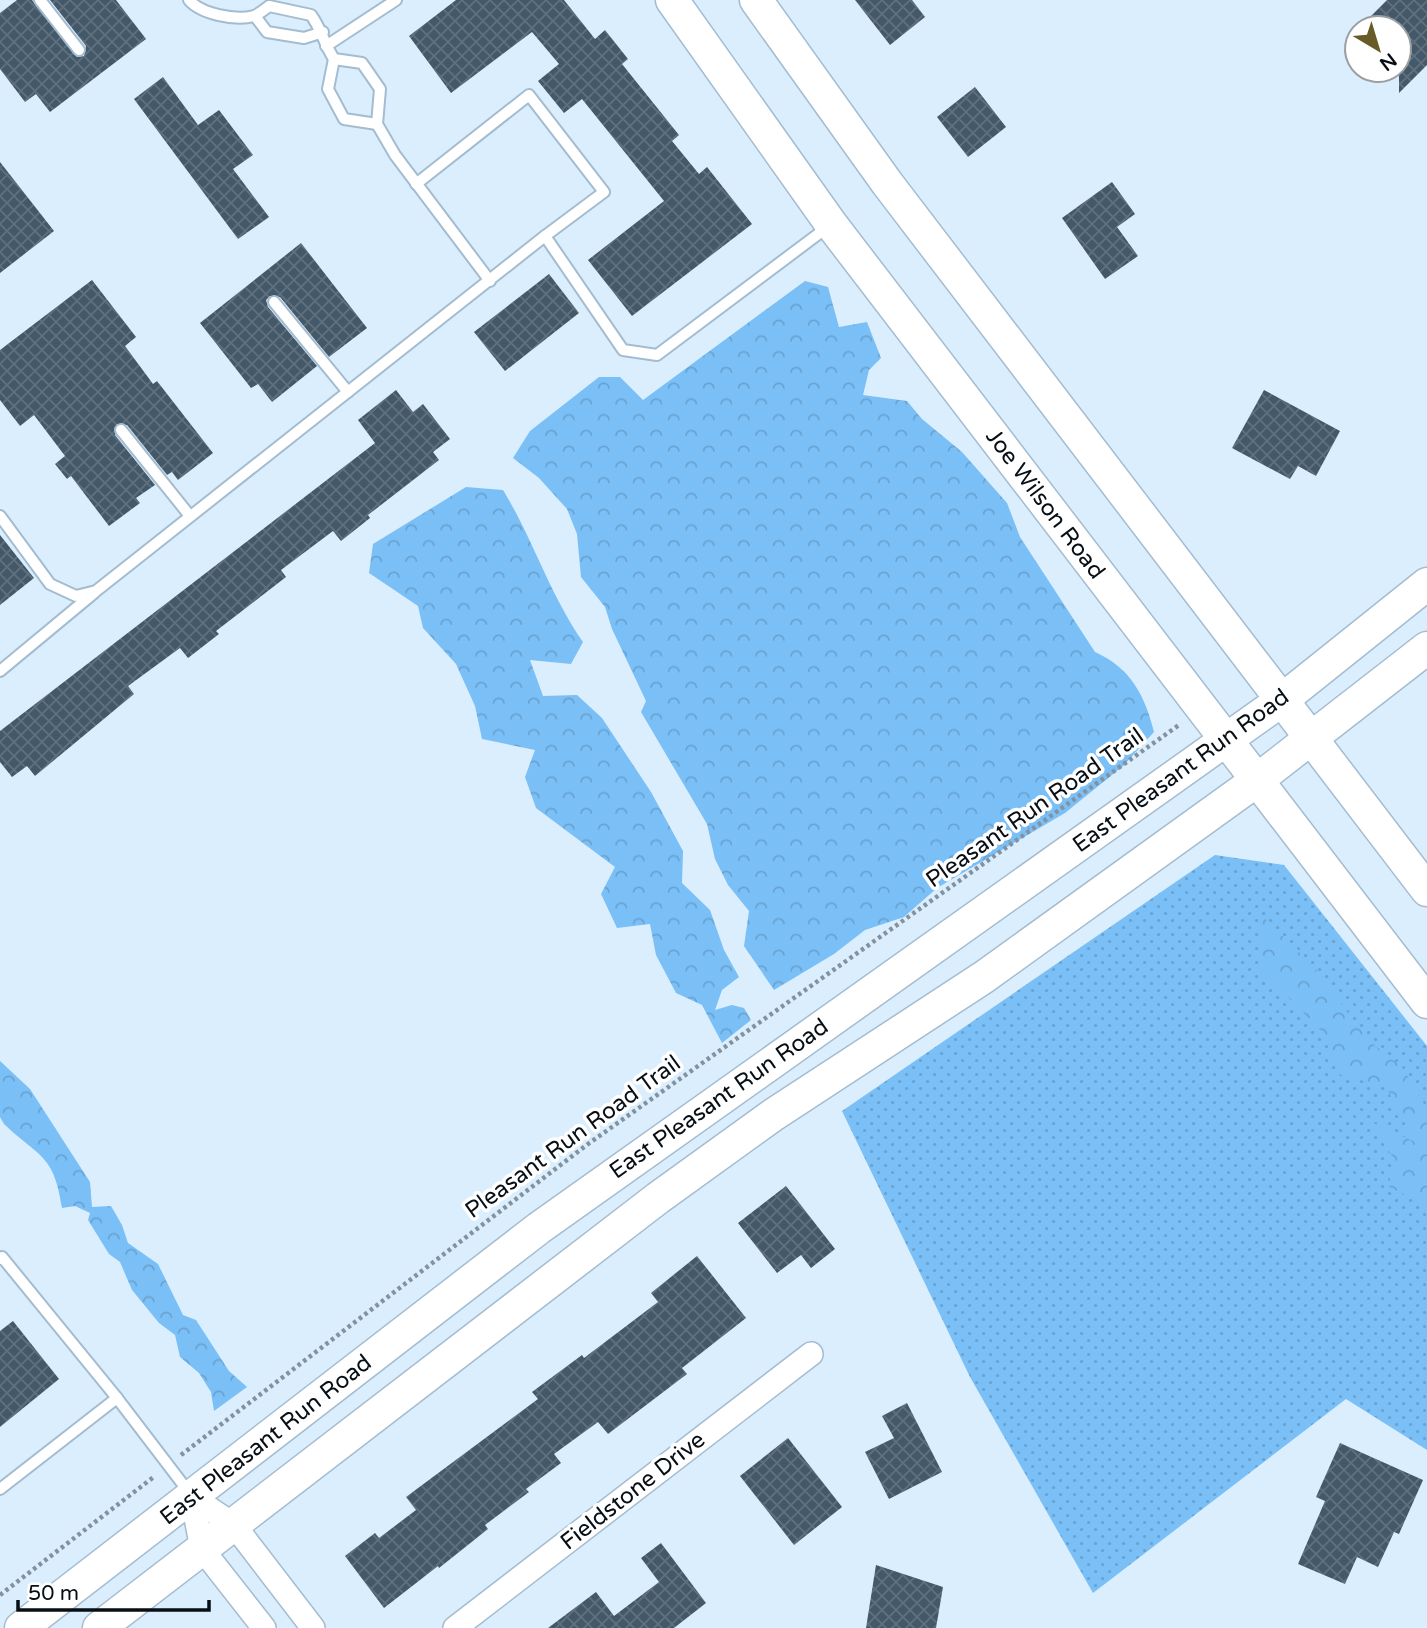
<svg xmlns="http://www.w3.org/2000/svg" width="1427" height="1628" font-family="'Varela Round',sans-serif">
	<defs>
		<pattern id="grass-dots" width="8" height="8" patternUnits="userSpaceOnUse" patternTransform="scale(1.75)"><rect width="8" height="8" fill="#7abff6"/><path d="M2 2h.1M6 6h.1" fill="none" stroke="#68a3d2" stroke-width="1.8" stroke-linecap="round"/></pattern>
		<pattern id="forest-crowns" width="20" height="18" patternUnits="userSpaceOnUse" patternTransform="scale(1.75)"><rect width="20" height="18" fill="#7abff6"/><path d="M2 6a3 3 0 1 1 6 0M12 15a3 3 0 1 1 6 0" fill="none" stroke="#68a3d2"/></pattern>
		<pattern id="building-cross-hatch" width="8" height="8" patternUnits="userSpaceOnUse" patternTransform="scale(1.75)"><rect width="8" height="8" fill="#435869"/><path d="M0 0l8 8M0 8l8-8" fill="none" stroke="#60707d"/></pattern>
	</defs>
	<rect width="100%" height="100%" fill="#daeefe"/>
	<polygon fill="url(#grass-dots)" points="1215,855 1284,865 1427,1046 1427,1450 1346,1399 1093,1593 970,1377 842,1111"/>
	<g fill="url(#forest-crowns)">
		<path d="M 805,281 L 828,287 L 839,327 L 867,322 L 881,358 L 869,370 L 863,395 L 907,401 L 922,419 L 962,452 L 1007,503 L 1020,537 L 1095,652 C 1131,668 1145,696 1154,732 L 1123,766 L 1065,813 L 937,888 L 904,917 L 865,930 L 834,954 L 774,990 L 744,946 L 749,911 L 728,885 L 715,859 L 707,824 L 641,712 L 646,701 L 612,629 L 605,607 L 581,577 L 577,534 L 567,509 L 539,478 L 513,458 L 530,431 L 599,377 L 620,377 L 643,400 Z"/>
		<path d="M 466,487 L 503,490 C 533,539 550,595 583,642 L 571,664 L 530,660 L 543,696 L 577,695 L 602,718 L 651,792 L 683,851 L 682,883 L 710,910 L 724,950 L 739,977 L 722,990 L 715,1010 L 732,1005 L 744,1008 L 751,1020 L 722,1043 L 702,1005 L 676,993 L 656,955 L 650,924 L 617,928 L 601,894 L 615,867 L 536,808 L 525,777 L 535,750 L 482,739 L 475,706 L 456,664 L 423,628 L 418,606 L 369,573 L 373,544 Z"/>
		<polygon points="1259,913 1314,967 1368,1040 1402,1067 1427,1109 1427,1206 1389,1187 1392,1156 1369,1121 1415,1142 1386,1087 1338,1074 1323,1033 1261,969"/>
		<path d="M 0,1061 L 30,1089 L 90,1182 L 92,1207 L 111,1206 L 122,1225 L 128,1243 L 158,1264 L 183,1315 L 196,1320 L 229,1371 L 247,1387 L 214,1411 L 211,1392 L 199,1373 L 180,1357 L 175,1335 L 159,1323 L 132,1290 L 120,1262 L 109,1254 L 88,1220 L 90,1213 L 75,1206 L 62,1208 C 54,1154 40,1158 4,1124 L 0,1117 Z"/>
	</g>
	<g fill="url(#building-cross-hatch)">
		<polygon points="17,0 32,0 77,57 84,56 86,46 50,0 116,0 146,39 50,112 36,94 25,102 0,69 0,13"/>
		<polygon points="456,0 564,0 595,39 605,30 628,59 622,64 679,135 672,141 699,174 707,167 752,224 632,316 588,260 664,201 582,99 564,113 538,81 559,64 532,32 451,93 409,36"/>
		<polygon points="855,0 912,0 925,17 890,45"/>
		<polygon points="1387,0 1427,0 1427,65 1399,93 1399,28 1359,28"/>
		<polygon points="163,77 198,125 219,110 253,155 233,169 269,217 238,239 134,99"/>
		<polygon points="975,87 1006,127 968,157 937,117"/>
		<polygon points="0,162 54,231 0,273"/>
		<polygon points="1112,182 1135,214 1117,227 1138,256 1105,279 1062,218"/>
		<polygon points="301,243 367,328 329,357 280,297 270,296 266,300 268,307 317,366 272,402 258,384 251,388 200,323"/>
		<polygon points="549,274 579,313 505,371 474,332"/>
		<polygon points="92,280 136,337 125,346 153,384 157,381 213,453 178,480 172,472 167,475 127,425 117,424 115,435 155,485 136,498 140,503 109,526 71,476 67,479 55,464 65,456 34,415 20,426 0,400 0,350"/>
		<polygon points="396,390 413,412 423,404 450,439 433,452 439,460 368,515 370,518 341,541 333,531 281,570 286,577 216,631 219,634 188,658 180,648 128,686 134,694 35,776 27,766 12,777 0,762 0,731 375,443 358,420"/>
		<polygon points="1264,390 1340,431 1316,476 1298,466 1290,479 1232,448"/>
		<polygon points="0,535 34,578 0,605"/>
		<polygon points="786,1186 835,1249 811,1268 801,1255 777,1273 738,1223"/>
		<polygon points="697,1256 746,1318 682,1368 687,1374 608,1434 598,1422 554,1454 561,1463 526,1489 529,1492 485,1525 488,1529 439,1568 438,1566 384,1608 345,1556 375,1533 379,1538 416,1510 406,1497 538,1399 532,1392 582,1355 584,1358 658,1302 651,1293"/>
		<polygon points="13,1321 59,1379 0,1427 0,1331"/>
		<polygon points="907,1403 942,1472 889,1499 865,1452 894,1438 882,1416"/>
		<polygon points="788,1438 842,1507 794,1545 740,1476"/>
		<polygon points="1340,1443 1423,1480 1399,1534 1394,1532 1378,1567 1357,1557 1345,1584 1298,1564 1325,1501 1316,1497"/>
		<polygon points="661,1543 706,1603 674,1628 548,1628 596,1592 614,1616 659,1582 641,1558"/>
		<polygon points="876,1565 943,1587 936,1628 866,1628"/>
	</g>
	<g fill="none" stroke-linecap="round" stroke-linejoin="round">
		<g stroke="#a4bcd0" stroke-width="14">
			<g id="service">
				<polyline points="40,0 79,50"/>
				<path d="M 189,0 C 201,14 235,21 254,16 C 259,14 265,9 269,6 L 311,15 C 322,30 324,44 334,59 L 362,63 L 380,89 L 377,124 L 395,155 L 490,281"/>
				<polyline points="255,16 267,32 304,38 323,32"/>
				<polyline points="326,46 396,0"/>
				<polyline points="334,59 328,89 344,119 377,124"/>
				<polyline points="416,184 529,95 604,192 545,236"/>
				<polyline points="274,302 348,392"/>
				<polyline points="121,430 190,516"/>
				<polyline points="0,516 50,584 76,596 96,591 545,236 623,350 657,355 829,226"/>
				<polyline points="0,671 94,593"/>
				<polyline points="0,1259 2,1257 117,1398"/>
				<polyline points="0,1489 117,1398 191,1495"/>
			</g>
		</g>
		<g stroke="#a4bcd0" stroke-width="26">
			<g id="minor">
				<polyline points="192,1497 234,1525 313,1628"/>
				<polyline points="192,1497 202,1549 264,1628"/>
				<polyline points="455,1628 811,1354"/>
			</g>
		</g>
		<g stroke="#a4bcd0" stroke-width="35">
			<g id="secondary">
				<polyline points="672,0 831,224 1427,1002"/>
				<polyline points="756,0 887,183 1427,890"/>
				<polyline points="21,1628 539,1228 1282,700 1427,584"/>
				<polyline points="99,1628 658,1198 773,1115 984,977 1256,781 1427,648"/>
			</g>
		</g>
		<g stroke="#83929e" stroke-width="4.5" stroke-dasharray="3.5 3.5" stroke-linecap="butt">
			<polyline points="181,1455 588,1144 1179,725"/>
			<polyline points="0,1595 155,1476"/>
		</g>
		<use href="#service" stroke="#fff" stroke-width="10"/>
		<use href="#minor" stroke="#fff" stroke-width="23"/>
		<use href="#secondary" stroke="#fff" stroke-width="32"/>
	</g>
	<g text-anchor="middle" dominant-baseline="central" stroke-width="7" stroke-linejoin="round" paint-order="stroke">
		<g font-size="23" fill="#070f15" stroke="#fff">
			<text transform="translate(1045 504) rotate(53)">Joe Wilson Road</text>
			<text transform="translate(1181 771) rotate(-36)">East Pleasant Run Road</text>
			<text transform="translate(1035 808) rotate(-35)">Pleasant Run Road Trail</text>
			<text transform="translate(719 1099) rotate(-35)">East Pleasant Run Road</text>
			<text transform="translate(573 1137) rotate(-36)">Pleasant Run Road Trail</text>
			<text transform="translate(266 1440) rotate(-38)">East Pleasant Run Road</text>
			<text transform="translate(633 1491) rotate(-38)">Fieldstone Drive</text>
		</g>
	</g>
	<g transform="translate(1378 49) rotate(142)"><circle r="33" fill="#ffffff" stroke="#9c9fa1" stroke-width="2"/>
	<path d="M0-5L12 26L0 18L-12 26Z" fill="#695b28"/>
	<text y="-10" font-size="19" font-weight="bold" text-anchor="middle" fill="#070f15">N</text>
	</g>
	<path d="M18 1600v10h191v-10" fill="none" stroke="#070f15" stroke-width="3.5"/>
	<text x="28" y="1600" font-size="21" fill="#070f15" stroke="#ffffff" stroke-width="5" paint-order="stroke">50 m</text>
</svg>
